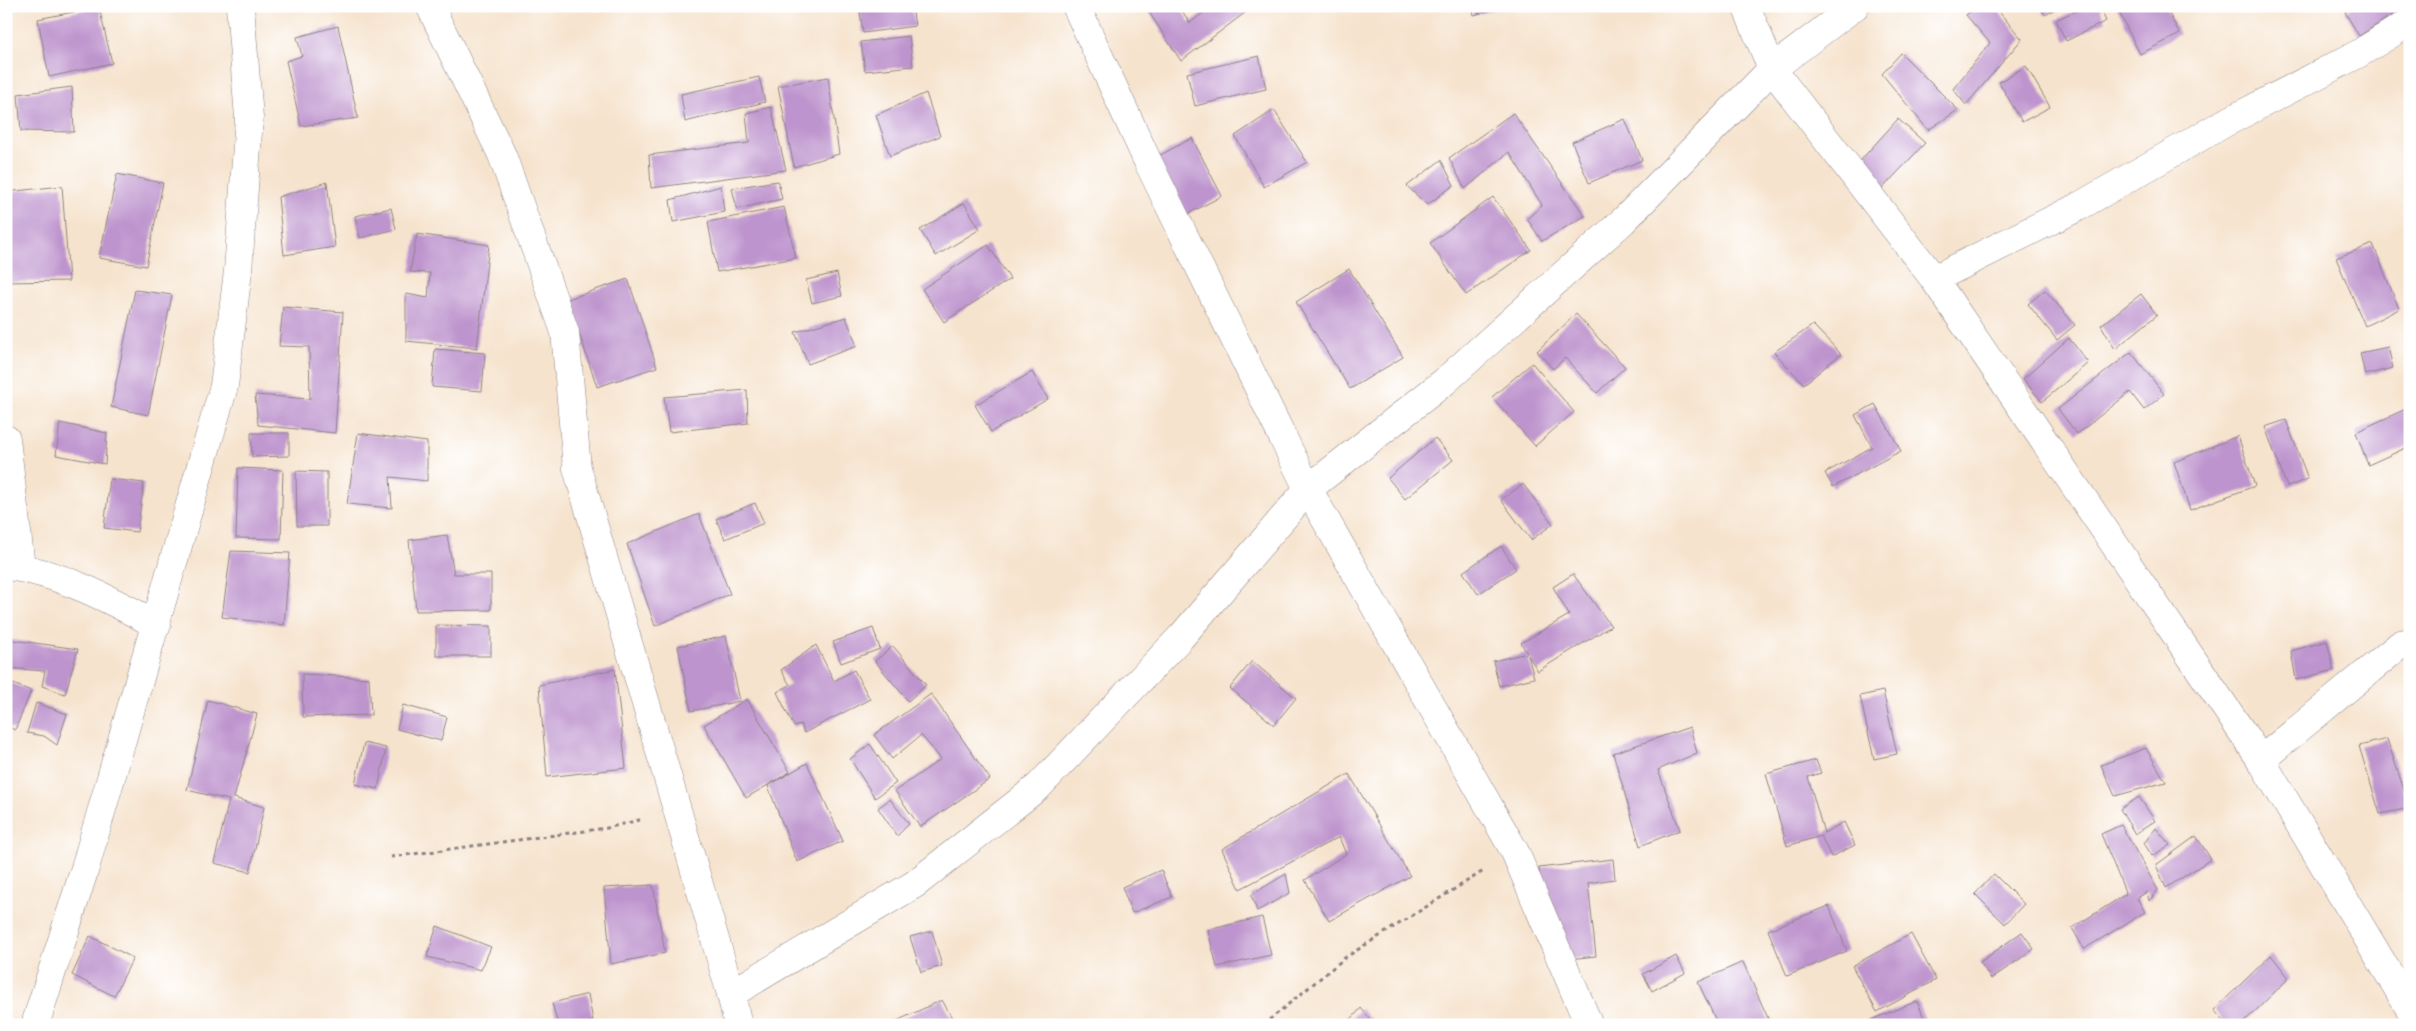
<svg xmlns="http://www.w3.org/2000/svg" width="2416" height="1031" font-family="'Shantell Sans',sans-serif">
	<rect width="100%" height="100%" fill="#fff"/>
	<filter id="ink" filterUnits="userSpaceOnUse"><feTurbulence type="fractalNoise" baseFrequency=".02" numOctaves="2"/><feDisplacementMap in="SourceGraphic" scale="10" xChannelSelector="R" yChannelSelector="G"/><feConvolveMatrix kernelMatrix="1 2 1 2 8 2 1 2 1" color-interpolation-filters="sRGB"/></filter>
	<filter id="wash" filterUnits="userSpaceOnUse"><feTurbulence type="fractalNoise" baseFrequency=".0096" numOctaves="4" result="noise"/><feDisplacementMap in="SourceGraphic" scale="20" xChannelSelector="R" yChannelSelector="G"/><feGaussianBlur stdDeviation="1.12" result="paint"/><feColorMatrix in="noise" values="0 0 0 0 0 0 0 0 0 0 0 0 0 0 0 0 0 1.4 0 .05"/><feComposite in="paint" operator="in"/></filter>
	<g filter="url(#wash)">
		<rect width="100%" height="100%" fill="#f6e3cd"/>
		<g id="blocks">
			<g fill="#be94ce">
				<polygon points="859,6 912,6 915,26 863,33"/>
				<polygon points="1145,6 1179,6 1190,23 1212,6 1254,6 1181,61"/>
				<polygon points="1472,6 1503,6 1503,7 1474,15"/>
				<polygon points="1977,6 1994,6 2022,39 1966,105 1953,89 1990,43 1966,15"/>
				<polygon points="2039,6 2060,6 2045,15"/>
				<polygon points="2086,6 2099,6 2106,21 2066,41 2056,20"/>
				<polygon points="2116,6 2165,6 2180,34 2140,54"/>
				<polygon points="2354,6 2407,6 2359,36 2345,12"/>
				<polygon points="99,7 112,63 49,77 38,19"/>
				<polygon points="338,26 358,118 301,126 286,61 302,56 297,37"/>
				<polygon points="909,36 913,66 865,71 861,42"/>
				<polygon points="1901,53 1958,110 1928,130 1882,74"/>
				<polygon points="1259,56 1266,89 1195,106 1187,73"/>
				<polygon points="2026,66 2050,107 2022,122 1999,82"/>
				<polygon points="759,77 765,102 685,122 681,94"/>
				<polygon points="828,77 839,154 794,167 778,86"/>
				<polygon points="72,87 74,132 21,131 18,94"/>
				<polygon points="926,93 940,136 890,156 876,115"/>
				<polygon points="771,107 786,170 651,188 649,155 749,143 746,113"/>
				<polygon points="1274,110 1307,162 1264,187 1235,136"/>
				<polygon points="1513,113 1585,216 1542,241 1527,219 1542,205 1509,152 1465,189 1449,158"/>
				<polygon points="1625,119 1642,160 1589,183 1572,142"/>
				<polygon points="1898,119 1925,143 1880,191 1858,163"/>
				<polygon points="1192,138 1222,196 1180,218 1151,160"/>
				<polygon points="1441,160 1454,185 1427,205 1407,186"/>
				<polygon points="117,174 163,183 146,266 99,258"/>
				<polygon points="778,181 782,199 737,209 732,188"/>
				<polygon points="327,182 335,247 284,255 278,197"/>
				<polygon points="62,186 69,281 6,282 6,192"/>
				<polygon points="721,186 724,212 673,222 670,200"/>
				<polygon points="1493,197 1531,250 1466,295 1430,243"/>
				<polygon points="964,203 980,229 936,256 920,230"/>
				<polygon points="784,207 796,258 717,272 708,222"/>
				<polygon points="391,208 396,229 360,238 355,216"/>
				<polygon points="417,234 489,245 477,348 406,341 406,294 428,298 430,273 410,272"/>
				<polygon points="2373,244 2399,309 2365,326 2336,258"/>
				<polygon points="988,245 1010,279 944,322 922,289"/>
				<polygon points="1349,269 1403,357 1350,389 1296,302"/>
				<polygon points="837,273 842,296 812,303 806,280"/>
				<polygon points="628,279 657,367 597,387 568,299"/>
				<polygon points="135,290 172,295 148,415 111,407"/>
				<polygon points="2045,290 2075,325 2057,340 2028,304"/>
				<polygon points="2141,294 2157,315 2115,349 2101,325"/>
				<polygon points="283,307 343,312 335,433 258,425 255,395 310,399 309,347 279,346"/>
				<polygon points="1576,314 1625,367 1597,393 1565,358 1553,369 1537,351"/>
				<polygon points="846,317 857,346 808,364 795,332"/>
				<polygon points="1813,325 1841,354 1804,384 1774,352"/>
				<polygon points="2069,338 2088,363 2042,402 2023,379"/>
				<polygon points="2388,347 2393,368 2365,375 2360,353"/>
				<polygon points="435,349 485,353 482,391 432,387"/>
				<polygon points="2131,352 2164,394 2144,410 2130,392 2077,434 2058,409"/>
				<polygon points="1532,363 1574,412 1535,446 1492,397"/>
				<polygon points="1032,372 1048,399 991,432 975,405"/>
				<polygon points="747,390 748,423 669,432 664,397"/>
				<polygon points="1875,404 1901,451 1833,487 1825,473 1872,447 1855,415"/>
				<polygon points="2410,407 2410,446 2368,465 2356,432"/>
				<polygon points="2286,420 2308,479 2287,487 2265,427"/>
				<polygon points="60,423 107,433 105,464 56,455"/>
				<polygon points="251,433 289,433 289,456 252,457"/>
				<polygon points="358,433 427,442 427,481 390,477 392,508 347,504"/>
				<polygon points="2238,436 2255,486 2190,510 2174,462"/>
				<polygon points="1435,438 1453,460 1405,499 1388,478"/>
				<polygon points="238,468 283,470 281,539 236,538"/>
				<polygon points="296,471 327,472 327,526 297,526"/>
				<polygon points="110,479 144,483 137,532 104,528"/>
				<polygon points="1523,484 1553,524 1531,540 1501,500"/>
				<polygon points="755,503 764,523 725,539 716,519"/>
				<polygon points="699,514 730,594 655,626 627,544"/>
				<polygon points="447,535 454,574 491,574 491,610 416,611 409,540"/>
				<polygon points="1501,546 1516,569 1478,594 1463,572"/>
				<polygon points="231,551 290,553 284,625 222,617"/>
				<polygon points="1573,574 1611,626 1538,671 1528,655 1534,678 1499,686 1493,661 1527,653 1521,643 1569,615 1553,587"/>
				<polygon points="436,625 491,626 491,656 436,656"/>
				<polygon points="873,628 880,649 841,663 833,642"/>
				<polygon points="726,636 740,701 691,711 678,646"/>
				<polygon points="6,639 78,649 65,694 42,686 45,671 6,668"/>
				<polygon points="2327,641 2334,670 2296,680 2291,651"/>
				<polygon points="816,645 834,681 854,670 870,699 804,733 801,724 794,727 777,692 790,685 781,670"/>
				<polygon points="893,646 926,685 908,701 875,661"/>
				<polygon points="1252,661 1296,698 1274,725 1230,688"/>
				<polygon points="615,669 626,768 547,777 539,685"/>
				<polygon points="302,674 369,678 371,715 303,717"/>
				<polygon points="6,681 31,691 15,730 6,726"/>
				<polygon points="1883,691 1897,754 1874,759 1860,696"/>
				<polygon points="931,694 990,779 920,827 895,791 941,759 921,735 892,759 874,735"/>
				<polygon points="747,699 790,772 746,798 704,725"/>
				<polygon points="208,700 257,714 234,798 264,807 250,872 214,863 229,800 187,790"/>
				<polygon points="36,703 67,714 57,745 44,736 27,733"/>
				<polygon points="403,705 447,717 441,741 397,729"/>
				<polygon points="1690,727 1697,753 1658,770 1680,830 1640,846 1613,753"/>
				<polygon points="2387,739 2410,808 2380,814 2359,746"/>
				<polygon points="364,743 386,748 378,789 355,784"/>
				<polygon points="870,744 896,783 875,798 850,759"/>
				<polygon points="2146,748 2166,782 2115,796 2101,765"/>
				<polygon points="1816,760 1821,773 1808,777 1824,833 1844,822 1855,845 1831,857 1821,836 1787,846 1766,774"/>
				<polygon points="807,763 843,841 797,862 768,786"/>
				<polygon points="1349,774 1410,876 1329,921 1305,880 1346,854 1339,837 1240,889 1222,849"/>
				<polygon points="2139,797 2155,821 2135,834 2120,809"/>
				<polygon points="890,799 909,824 897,836 878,808"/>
				<polygon points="2121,825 2158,890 2149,901 2147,892 2137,898 2145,912 2084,949 2072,928 2126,894 2101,834"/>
				<polygon points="2156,828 2170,845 2152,856 2144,843"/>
				<polygon points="2196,836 2211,859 2166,888 2156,865"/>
				<polygon points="1613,859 1615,879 1588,883 1596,956 1550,961 1539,868"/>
				<polygon points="1161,870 1172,897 1132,913 1122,887"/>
				<polygon points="1286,874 1290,893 1257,911 1251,895"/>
				<polygon points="1994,874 2024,904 2005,924 1975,894"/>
				<polygon points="653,885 665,953 611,964 604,888"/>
				<polygon points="1829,906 1847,951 1787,976 1768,930"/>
				<polygon points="1262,917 1271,955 1217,967 1208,930"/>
				<polygon points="437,926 491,947 481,970 427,957"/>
				<polygon points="932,931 942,966 921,972 910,937"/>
				<polygon points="2022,932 2034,949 1991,979 1980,962"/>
				<polygon points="1911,934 1936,980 1877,1012 1852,966"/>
				<polygon points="90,936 133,958 114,996 72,975"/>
				<polygon points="2271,955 2289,978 2241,1025 2227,1025 2214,1010"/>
				<polygon points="1676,956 1685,973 1652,991 1643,974"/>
				<polygon points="1743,962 1771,1025 1718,1025 1698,982"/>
				<polygon points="588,994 593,1021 579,1025 558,1025 552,1003"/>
				<polygon points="942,1000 956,1025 888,1025"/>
				<polygon points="1917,1001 1927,1025 1859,1025"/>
				<polygon points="1361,1008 1375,1025 1346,1025"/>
			</g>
		</g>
	</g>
	<g filter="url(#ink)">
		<use href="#blocks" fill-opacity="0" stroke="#8c8284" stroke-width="1"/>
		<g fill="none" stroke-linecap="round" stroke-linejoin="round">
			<g stroke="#8c8284" stroke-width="29">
				<g id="minor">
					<polyline points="430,6 502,155 565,332 577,468 731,994 738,1025"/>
					<polyline points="1076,6 1148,162 1308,489 1515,852 1589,1025"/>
					<polyline points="1746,6 1772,69 1934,279 2261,760 2410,1009"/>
					<polyline points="1934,279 2076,208 2223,124 2358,54 2410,22"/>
					<polyline points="6,439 21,567"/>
					<path d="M 6,566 C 57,571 113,601 157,625"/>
					<polyline points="2261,760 2401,644 2410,642"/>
					<polyline points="731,994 915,884 1039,786 1181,637 1308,489 1444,382 1623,221 1772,69 1855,6"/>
					<polyline points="35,1025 85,868 224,386 238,271 249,118 240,6"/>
				</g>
			</g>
			<g stroke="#8c8284" stroke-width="3" stroke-dasharray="4 4" stroke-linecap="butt">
				<polyline points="391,857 607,828 643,819"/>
				<polyline points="1263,1025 1346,957 1485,870"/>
			</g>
			<use href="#minor" stroke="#fff" stroke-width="28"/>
		</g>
	</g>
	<rect width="2416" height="1031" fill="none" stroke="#fff" stroke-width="25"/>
</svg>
